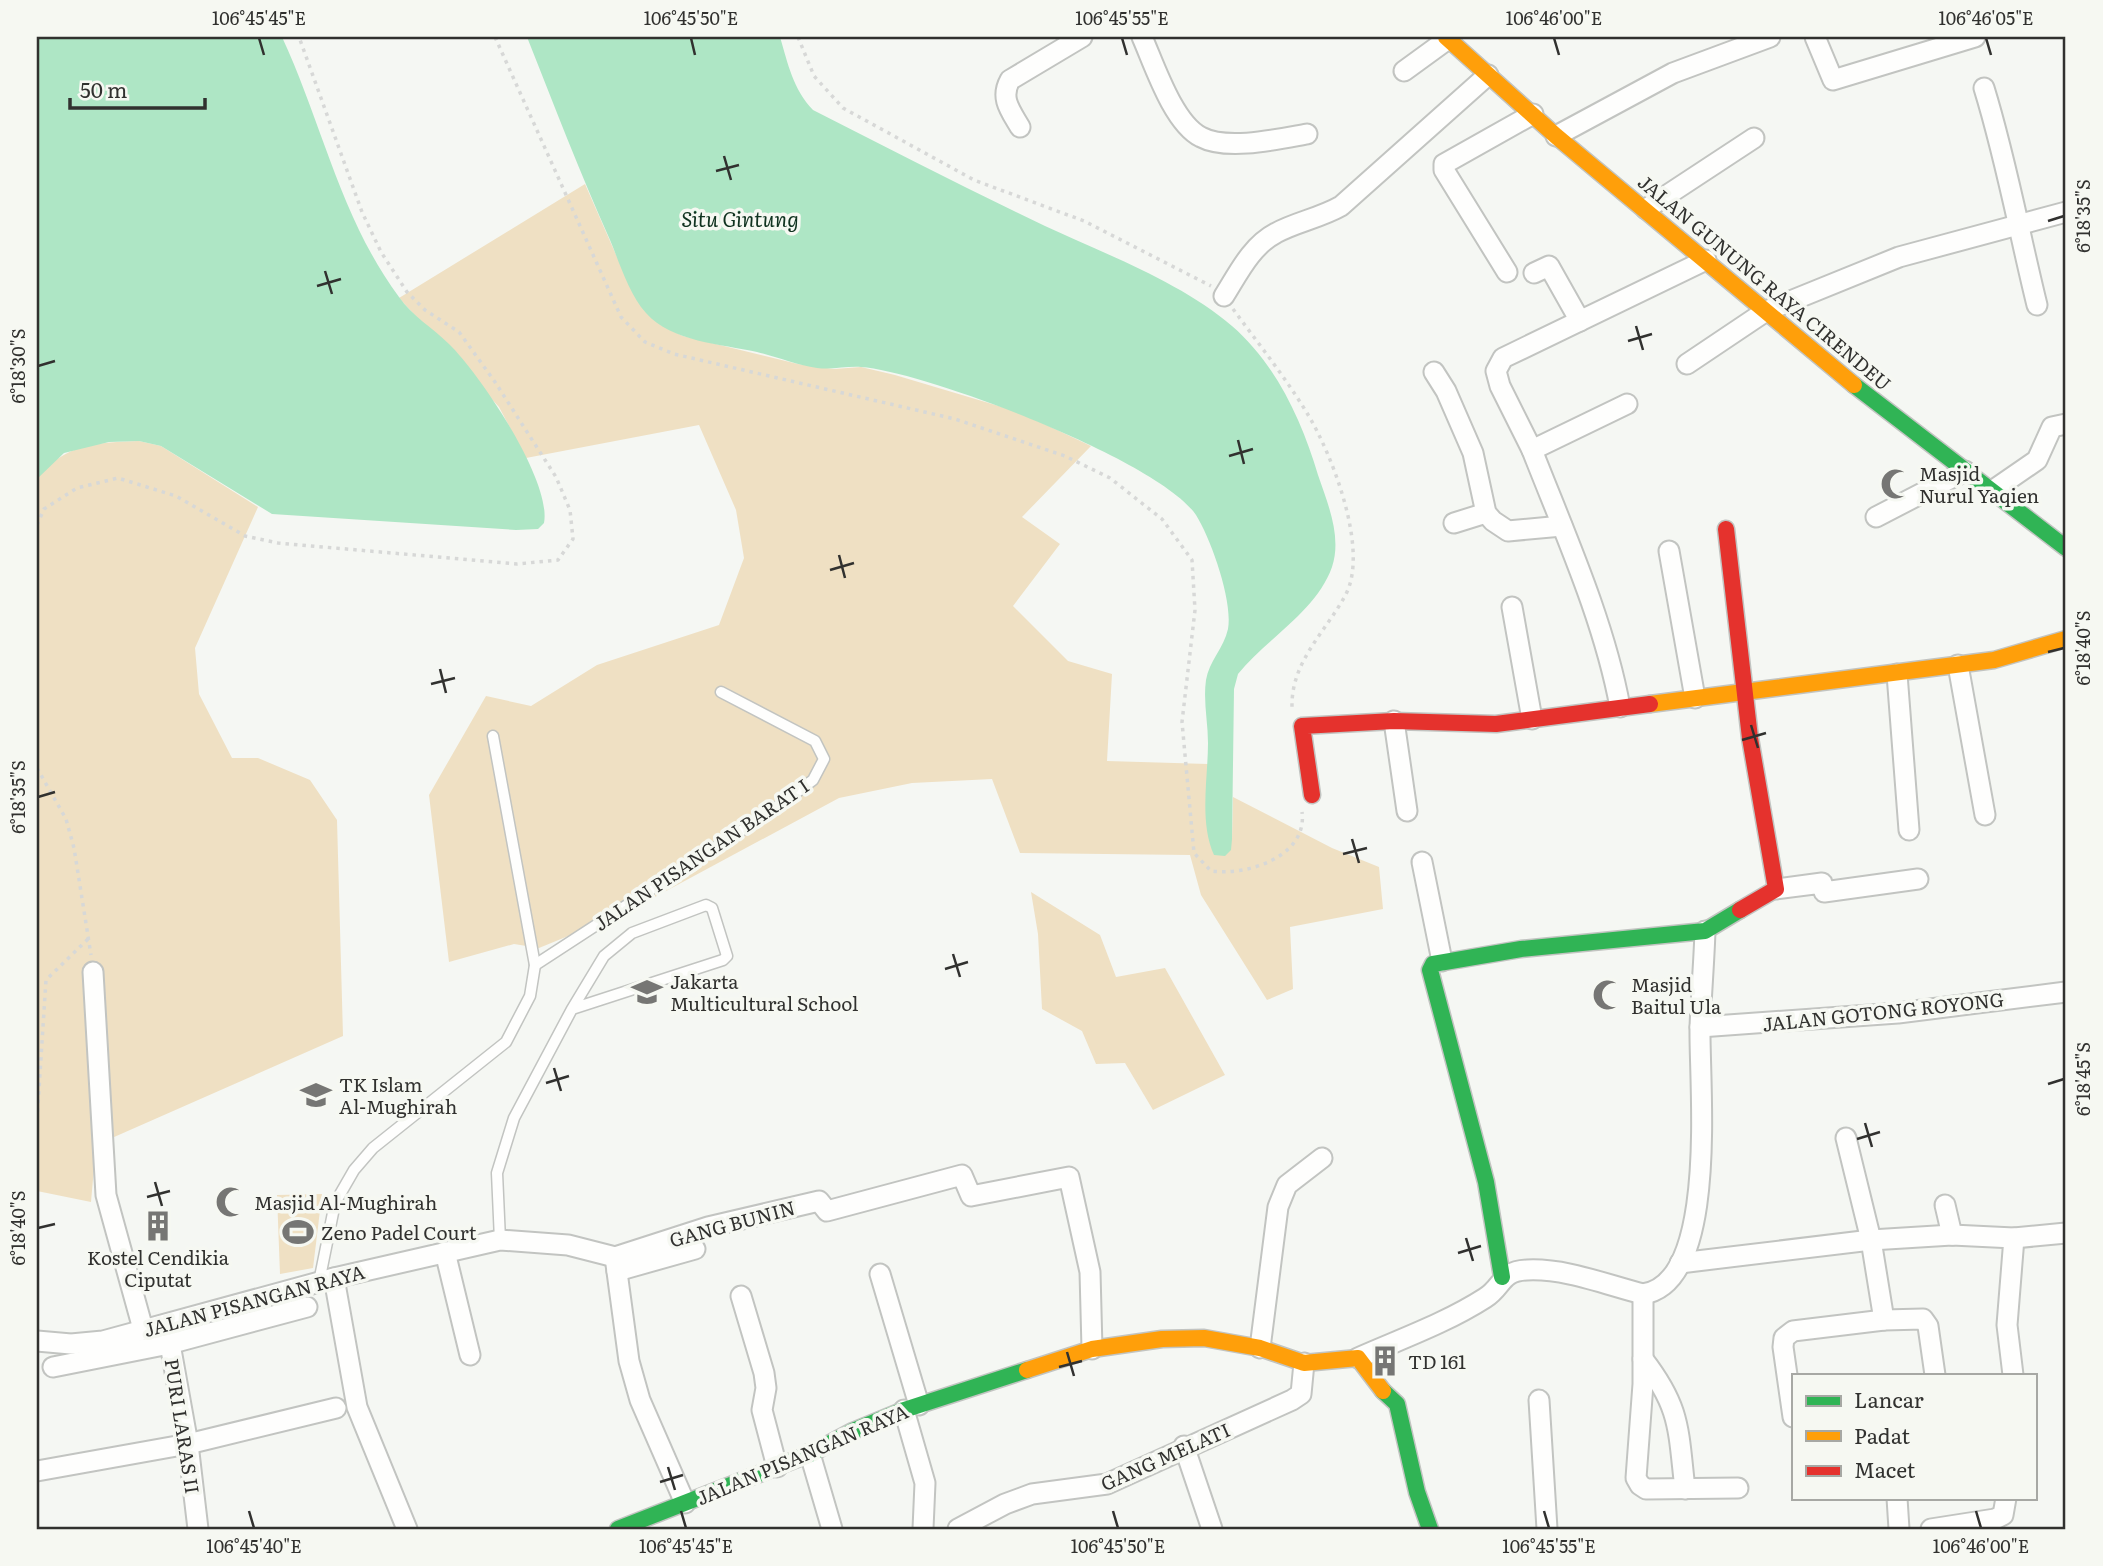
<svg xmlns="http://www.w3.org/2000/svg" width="2103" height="1566" font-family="Literata,serif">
	<rect width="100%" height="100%" fill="#f5f7f3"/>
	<g fill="#efe0c3">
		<polygon points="585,184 617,257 661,325 683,336 798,364 834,369 861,367 895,375 1019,412 1091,446 1022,517 1060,544 1013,606 1068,661 1112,674 1107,761 1208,764 1206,821 1232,839 1233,797 1332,848 1379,867 1383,909 1290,927 1293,989 1267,1000 1201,895 1190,855 1020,853 992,779 912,783 839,798 629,911 539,948 514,944 449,962 429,795 486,696 531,706 597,665 719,625 744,558 736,510 699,425 526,458 499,407 399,298"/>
		<path d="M 139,441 L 161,446 L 258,507 L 195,648 L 199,694 L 232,758 L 258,758 L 310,780 L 337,820 L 343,1036 L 96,1145 L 91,1202 L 37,1191 L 37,479 C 62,444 100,442 139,441 Z"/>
		<polygon points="1031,892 1100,935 1116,977 1165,968 1225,1075 1153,1110 1125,1063 1096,1064 1082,1031 1042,1009 1038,934"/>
		<polygon points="322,1194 313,1268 280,1274 277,1195"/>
	</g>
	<g fill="#aee6c5">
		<path d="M 37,37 L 282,37 C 322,123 341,219 399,297 C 412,316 433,328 449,344 C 480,374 552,481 544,523 L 538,529 L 516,530 L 272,514 L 161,446 L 139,441 L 109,442 L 64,453 L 37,479 Z"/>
		<path d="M 527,37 L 780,37 C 788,64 793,89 813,110 C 890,149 967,189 1045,226 C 1105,254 1181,282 1232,326 C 1276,364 1302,421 1318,475 C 1328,504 1342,537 1332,567 C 1316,612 1266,639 1238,674 L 1234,689 L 1232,839 L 1231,850 L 1225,856 L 1214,855 C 1199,822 1208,778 1208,743 C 1208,722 1203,701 1206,680 C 1209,661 1224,648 1228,629 C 1233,601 1211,539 1196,515 C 1160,461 927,372 861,367 C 847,366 832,370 817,368 C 797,365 777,357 757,352 C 721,344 672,342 646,313 C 629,294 620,264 610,240 C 580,173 554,105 527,37 Z"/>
	</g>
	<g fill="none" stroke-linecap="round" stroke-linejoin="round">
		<g stroke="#c2c4c1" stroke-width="13">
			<g id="lane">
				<polyline points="535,965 773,810 813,780 824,759 815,741 721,692"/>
				<polyline points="500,1240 497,1173 514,1118 572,1009 604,956 632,933 706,905 712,908 727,956 723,960 572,1009"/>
				<polyline points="319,1282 335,1203 354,1170 373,1148 506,1042 530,996 535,965 493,736"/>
			</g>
		</g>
		<g stroke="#c2c4c1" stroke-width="23">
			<g id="street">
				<path d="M 1142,37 C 1154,64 1173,123 1201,137 C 1227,151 1279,139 1307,134"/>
				<polyline points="1815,37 1833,80 1975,37"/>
				<polyline points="1404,71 1448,39"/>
				<path d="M 1984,88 C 2006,159 2019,232 2037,305"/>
				<path d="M 1020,127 C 1010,110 1000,98 1010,80 L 1082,37"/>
				<polyline points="1556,136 1673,73 1770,37"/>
				<polyline points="1646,209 1754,138"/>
				<polyline points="1507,272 1444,170 1444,164 1533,114"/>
				<polyline points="1534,273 1549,266 1580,321"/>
				<path d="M 1224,296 C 1238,274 1251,246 1276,233 C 1296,222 1320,218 1341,206 L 1488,75"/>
				<polyline points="1687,364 1766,311 1899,257 2066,212"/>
				<polyline points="1434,372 1446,391 1473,453 1486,513 1493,521 1508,531 1562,526"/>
				<polyline points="1627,404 1532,450 1500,386 1496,371 1503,358 1706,260"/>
				<path d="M 1532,450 C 1564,532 1604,620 1620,707"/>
				<polyline points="1992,491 2037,460 2052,427 2066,424"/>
				<polyline points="1876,517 1965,471"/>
				<polyline points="1454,523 1486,513"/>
				<polyline points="1669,551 1695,698"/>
				<polyline points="1512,607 1532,719"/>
				<polyline points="1958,665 1985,815"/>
				<polyline points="1897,674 1909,830"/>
				<polyline points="1394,721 1407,811"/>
				<polyline points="1422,862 1442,961"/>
				<polyline points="1776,889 1822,883 1824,892 1918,879"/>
				<polyline points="93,972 106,1195 143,1329"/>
				<polyline points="1700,1027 1898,1013 2066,992"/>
				<polyline points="1846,1138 1871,1240 1884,1320 1923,1319 1928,1326 1935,1375"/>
				<polyline points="1945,1205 1952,1235"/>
				<polyline points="445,1252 470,1355"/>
				<polyline points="615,1257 708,1227 819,1201 827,1211 962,1175 971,1196 1069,1177 1090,1272 1092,1349"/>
				<polyline points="615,1257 629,1361 640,1400 685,1503"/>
				<polyline points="1680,1263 1871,1240 1952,1235 2014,1238 2066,1233"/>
				<polyline points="617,1271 695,1249"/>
				<polyline points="880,1274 919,1405"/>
				<polyline points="334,1278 357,1407 407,1529"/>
				<polyline points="1643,1294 1643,1384 1636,1478 1640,1485 1646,1489 1738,1488"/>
				<polyline points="741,1296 764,1373 766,1388 762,1410 777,1467"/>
				<polyline points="168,1333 188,1444 198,1529"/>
				<polyline points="37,1341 71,1344 103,1341 334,1278 500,1240 568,1245 615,1257"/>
				<polyline points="1260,1348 1278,1207 1287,1185 1322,1158"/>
				<path d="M 1358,1358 C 1401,1339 1446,1323 1485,1298 C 1503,1287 1500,1271 1527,1270 C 1565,1268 1607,1285 1643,1294 C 1719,1283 1699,1085 1700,1028 C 1701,996 1704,963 1705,931"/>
				<path d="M 1643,1359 C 1681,1408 1678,1429 1685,1489"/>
				<polyline points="53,1367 169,1344 307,1307"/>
				<polyline points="2013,1375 2007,1325 2014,1238"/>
				<polyline points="1539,1400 1547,1529"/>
				<polyline points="904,1410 925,1483 923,1529"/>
				<polyline points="1793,1417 1783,1347 1784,1338 1793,1331 1884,1320"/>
				<polyline points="1184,1446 1212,1529"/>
				<polyline points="810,1454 832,1529"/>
				<polyline points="37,1471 188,1444 336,1408"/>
				<polyline points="1897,1498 1899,1529"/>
				<polyline points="958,1529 1005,1504 1032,1494 1107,1484 1292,1400 1301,1394 1304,1363"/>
				<polyline points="1931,1529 1995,1519 2003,1515 2006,1498"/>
			</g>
		</g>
		<g stroke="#c2c4c1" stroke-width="19">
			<g id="fast">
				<polyline points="1854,385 2066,548"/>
				<polyline points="1502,1277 1486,1182 1430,970 1433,964 1521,949 1705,931 1740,910"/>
				<polyline points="1383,1391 1397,1404 1417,1492 1430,1529"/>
				<polyline points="618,1529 810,1454 853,1431 904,1410 1027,1370"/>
			</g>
		</g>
		<g stroke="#c2c4c1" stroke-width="19">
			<g id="slow">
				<polyline points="1446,37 1556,136 1854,385"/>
				<polyline points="1650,704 1994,660 2066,639"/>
				<polyline points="1027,1370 1092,1349 1162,1339 1204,1338 1260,1348 1304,1363 1358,1358 1383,1391"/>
			</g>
		</g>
		<g stroke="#c2c4c1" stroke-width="19">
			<g id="jam">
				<polyline points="1726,529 1750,738 1776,889 1740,910"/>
				<polyline points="1312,795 1302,726 1394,721 1496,724 1650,704"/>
			</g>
		</g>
		<g stroke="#d7d8d7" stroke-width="3.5" stroke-dasharray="3.5 5" stroke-linecap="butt">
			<path d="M 495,37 L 621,317 L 645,342 L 674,354 L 955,419 L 1065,456 L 1110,478 L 1162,519 L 1192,560 L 1195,610 L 1182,722 L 1194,853 L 1211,871 C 1246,876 1308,857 1302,812"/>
			<polyline points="798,37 814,76 843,108 974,180 1084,221 1211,286"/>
			<path d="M 1233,309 C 1258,343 1285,377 1307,413 C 1332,454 1369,549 1346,594 C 1326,632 1291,661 1292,707"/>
			<polyline points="37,525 44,509 77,488 118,478 176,496 245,536 278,543 517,564 558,560 573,539 570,510 556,477 495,382 459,332 425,310 407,292 381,252 362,212 299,37"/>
			<polyline points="37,768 66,819 74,848 91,955"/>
			<polyline points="37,1120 46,980 89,938"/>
		</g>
		<use href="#lane" stroke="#fefefd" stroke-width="10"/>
		<use href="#street" stroke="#fefefd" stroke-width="19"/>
		<use href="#fast" stroke="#30b455" stroke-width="16"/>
		<use href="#slow" stroke="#ff9f0a" stroke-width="16"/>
		<use href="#jam" stroke="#e5322d" stroke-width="16"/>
	</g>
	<path fill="none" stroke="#31312f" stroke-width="2.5" d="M 259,38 L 264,55M 691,38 L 695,55M 1122,38 L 1127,55M 1554,38 L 1559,55M 1986,38 L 1991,55M 724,156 L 731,180M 716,171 L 739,165M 2048,221 L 2064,216M 325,271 L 332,294M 317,286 L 341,279M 1636,326 L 1643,350M 1628,341 L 1652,334M 38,366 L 55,361M 1238,440 L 1244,464M 1229,456 L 1253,449M 839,555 L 845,578M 830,570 L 854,563M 2048,652 L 2064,648M 440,669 L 446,693M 431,684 L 455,678M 1751,725 L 1758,748M 1742,740 L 1766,733M 38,797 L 55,792M 1352,839 L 1359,863M 1343,854 L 1367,848M 953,954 L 960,977M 945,969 L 968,962M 554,1068 L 561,1091M 546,1083 L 569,1076M 2048,1084 L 2064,1079M 1865,1123 L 1872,1147M 1857,1139 L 1880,1132M 155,1182 L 162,1206M 147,1197 L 170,1191M 38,1228 L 55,1224M 1466,1238 L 1473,1261M 1458,1253 L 1481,1246M 1067,1352 L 1074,1376M 1059,1367 L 1082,1361M 668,1467 L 675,1490M 660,1482 L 683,1475M 249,1511 L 254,1528M 681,1511 L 686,1528M 1113,1511 L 1118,1528M 1544,1511 L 1549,1528M 1976,1511 L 1981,1528"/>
	<defs>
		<g id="mosque-bare" transform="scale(2.415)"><path d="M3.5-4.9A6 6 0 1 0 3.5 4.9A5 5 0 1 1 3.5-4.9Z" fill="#767674" stroke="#f6f8f2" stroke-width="2.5" paint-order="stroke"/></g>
		<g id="school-bare" transform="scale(2.415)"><path d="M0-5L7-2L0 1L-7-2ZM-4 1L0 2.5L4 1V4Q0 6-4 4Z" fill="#767674" stroke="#f6f8f2" stroke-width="2.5" paint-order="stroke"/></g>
		<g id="building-bare" transform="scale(2.415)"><path d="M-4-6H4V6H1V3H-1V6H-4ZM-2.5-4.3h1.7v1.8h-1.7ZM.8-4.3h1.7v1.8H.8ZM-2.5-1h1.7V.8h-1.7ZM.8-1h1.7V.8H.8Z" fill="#767674" stroke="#f6f8f2" stroke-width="2.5" paint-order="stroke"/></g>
		<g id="stadium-bare" transform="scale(2.415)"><path d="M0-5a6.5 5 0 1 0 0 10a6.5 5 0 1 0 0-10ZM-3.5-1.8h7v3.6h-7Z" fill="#767674" stroke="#f6f8f2" stroke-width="2.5" paint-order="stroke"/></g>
	</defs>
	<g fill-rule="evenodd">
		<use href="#mosque-bare" x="1896" y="484"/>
		<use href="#school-bare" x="647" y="992"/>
		<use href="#mosque-bare" x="1608" y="995"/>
		<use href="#school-bare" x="316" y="1095"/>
		<use href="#mosque-bare" x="231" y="1202"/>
		<use href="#building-bare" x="158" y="1226"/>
		<use href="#stadium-bare" x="298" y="1232"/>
		<use href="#building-bare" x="1385" y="1361"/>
	</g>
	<g text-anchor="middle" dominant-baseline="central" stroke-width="7" stroke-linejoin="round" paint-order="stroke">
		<g font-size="19" fill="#31312f" stroke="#f6f8f2">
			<text transform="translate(1765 282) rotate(40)">JALAN GUNUNG RAYA CIRENDEU</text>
			<text transform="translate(701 854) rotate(-34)">JALAN PISANGAN BARAT I</text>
			<text transform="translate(1883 1011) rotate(-6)">JALAN GOTONG ROYONG</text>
			<text transform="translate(732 1223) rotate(-15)">GANG BUNIN</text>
			<text transform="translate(254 1300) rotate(-15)">JALAN PISANGAN RAYA</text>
			<text transform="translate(183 1426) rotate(81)">PURI LARAS II</text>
			<text transform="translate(802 1454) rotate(-23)">JALAN PISANGAN RAYA</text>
			<text transform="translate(1165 1456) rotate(-24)">GANG MELATI</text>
		</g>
		<g font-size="19" fill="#31312f" stroke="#f6f8f2" text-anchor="start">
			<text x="1919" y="473">Masjid<tspan x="1919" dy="22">Nurul Yaqien</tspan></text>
			<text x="670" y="981">Jakarta<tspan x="670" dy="22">Multicultural School</tspan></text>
			<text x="1631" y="984">Masjid<tspan x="1631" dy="22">Baitul Ula</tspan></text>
			<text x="339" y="1084">TK Islam<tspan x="339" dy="22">Al-Mughirah</tspan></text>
			<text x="254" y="1202">Masjid Al-Mughirah</text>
			<text x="321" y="1232">Zeno Padel Court</text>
			<text x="158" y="1257" text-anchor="middle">Kostel Cendikia<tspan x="158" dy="22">Ciputat</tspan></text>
			<text x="1408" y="1361">TD 161</text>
		</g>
		<g font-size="21" font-style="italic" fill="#103320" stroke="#f6f8f2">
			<text x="740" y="217">Situ Gintung</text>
		</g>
	</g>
	<rect width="2103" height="1566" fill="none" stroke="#f6f8f2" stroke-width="77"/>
	<rect x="1792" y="1374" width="245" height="126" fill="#f6f8f2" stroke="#a7a8a4" stroke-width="2"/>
	<rect x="1806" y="1396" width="35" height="10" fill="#30b455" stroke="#a7a8a4" stroke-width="2"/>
	<text x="1854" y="1408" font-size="21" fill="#31312f">Lancar</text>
	<rect x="1806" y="1431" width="35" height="10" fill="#ff9f0a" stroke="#a7a8a4" stroke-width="2"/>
	<text x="1854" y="1444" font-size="21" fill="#31312f">Padat</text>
	<rect x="1806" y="1466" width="35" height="10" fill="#e5322d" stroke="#a7a8a4" stroke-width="2"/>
	<text x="1854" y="1478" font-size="21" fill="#31312f">Macet</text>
	<path d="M70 98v10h135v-10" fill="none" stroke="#31312f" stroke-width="3.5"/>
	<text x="80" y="98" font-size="21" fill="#31312f" stroke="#f6f8f2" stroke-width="5" paint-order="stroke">50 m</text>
	<rect x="38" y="38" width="2026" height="1490" fill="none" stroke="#31312f" stroke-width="2.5"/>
	<g font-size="18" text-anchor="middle" fill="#31312f">
		<text x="259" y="25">106°45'45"E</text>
		<text x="691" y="25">106°45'50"E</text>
		<text x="1122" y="25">106°45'55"E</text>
		<text x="1554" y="25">106°46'00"E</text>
		<text x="1986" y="25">106°46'05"E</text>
		<text transform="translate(2084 216) rotate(-90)" y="6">6°18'35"S</text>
		<text transform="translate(19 366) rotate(-90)" y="6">6°18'30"S</text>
		<text transform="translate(2084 648) rotate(-90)" y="6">6°18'40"S</text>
		<text transform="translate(19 797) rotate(-90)" y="6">6°18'35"S</text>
		<text transform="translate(2084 1079) rotate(-90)" y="6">6°18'45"S</text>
		<text transform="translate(19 1228) rotate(-90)" y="6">6°18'40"S</text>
		<text x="254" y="1553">106°45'40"E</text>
		<text x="686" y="1553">106°45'45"E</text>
		<text x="1118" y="1553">106°45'50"E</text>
		<text x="1549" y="1553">106°45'55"E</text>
		<text x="1981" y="1553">106°46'00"E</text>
	</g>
</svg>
